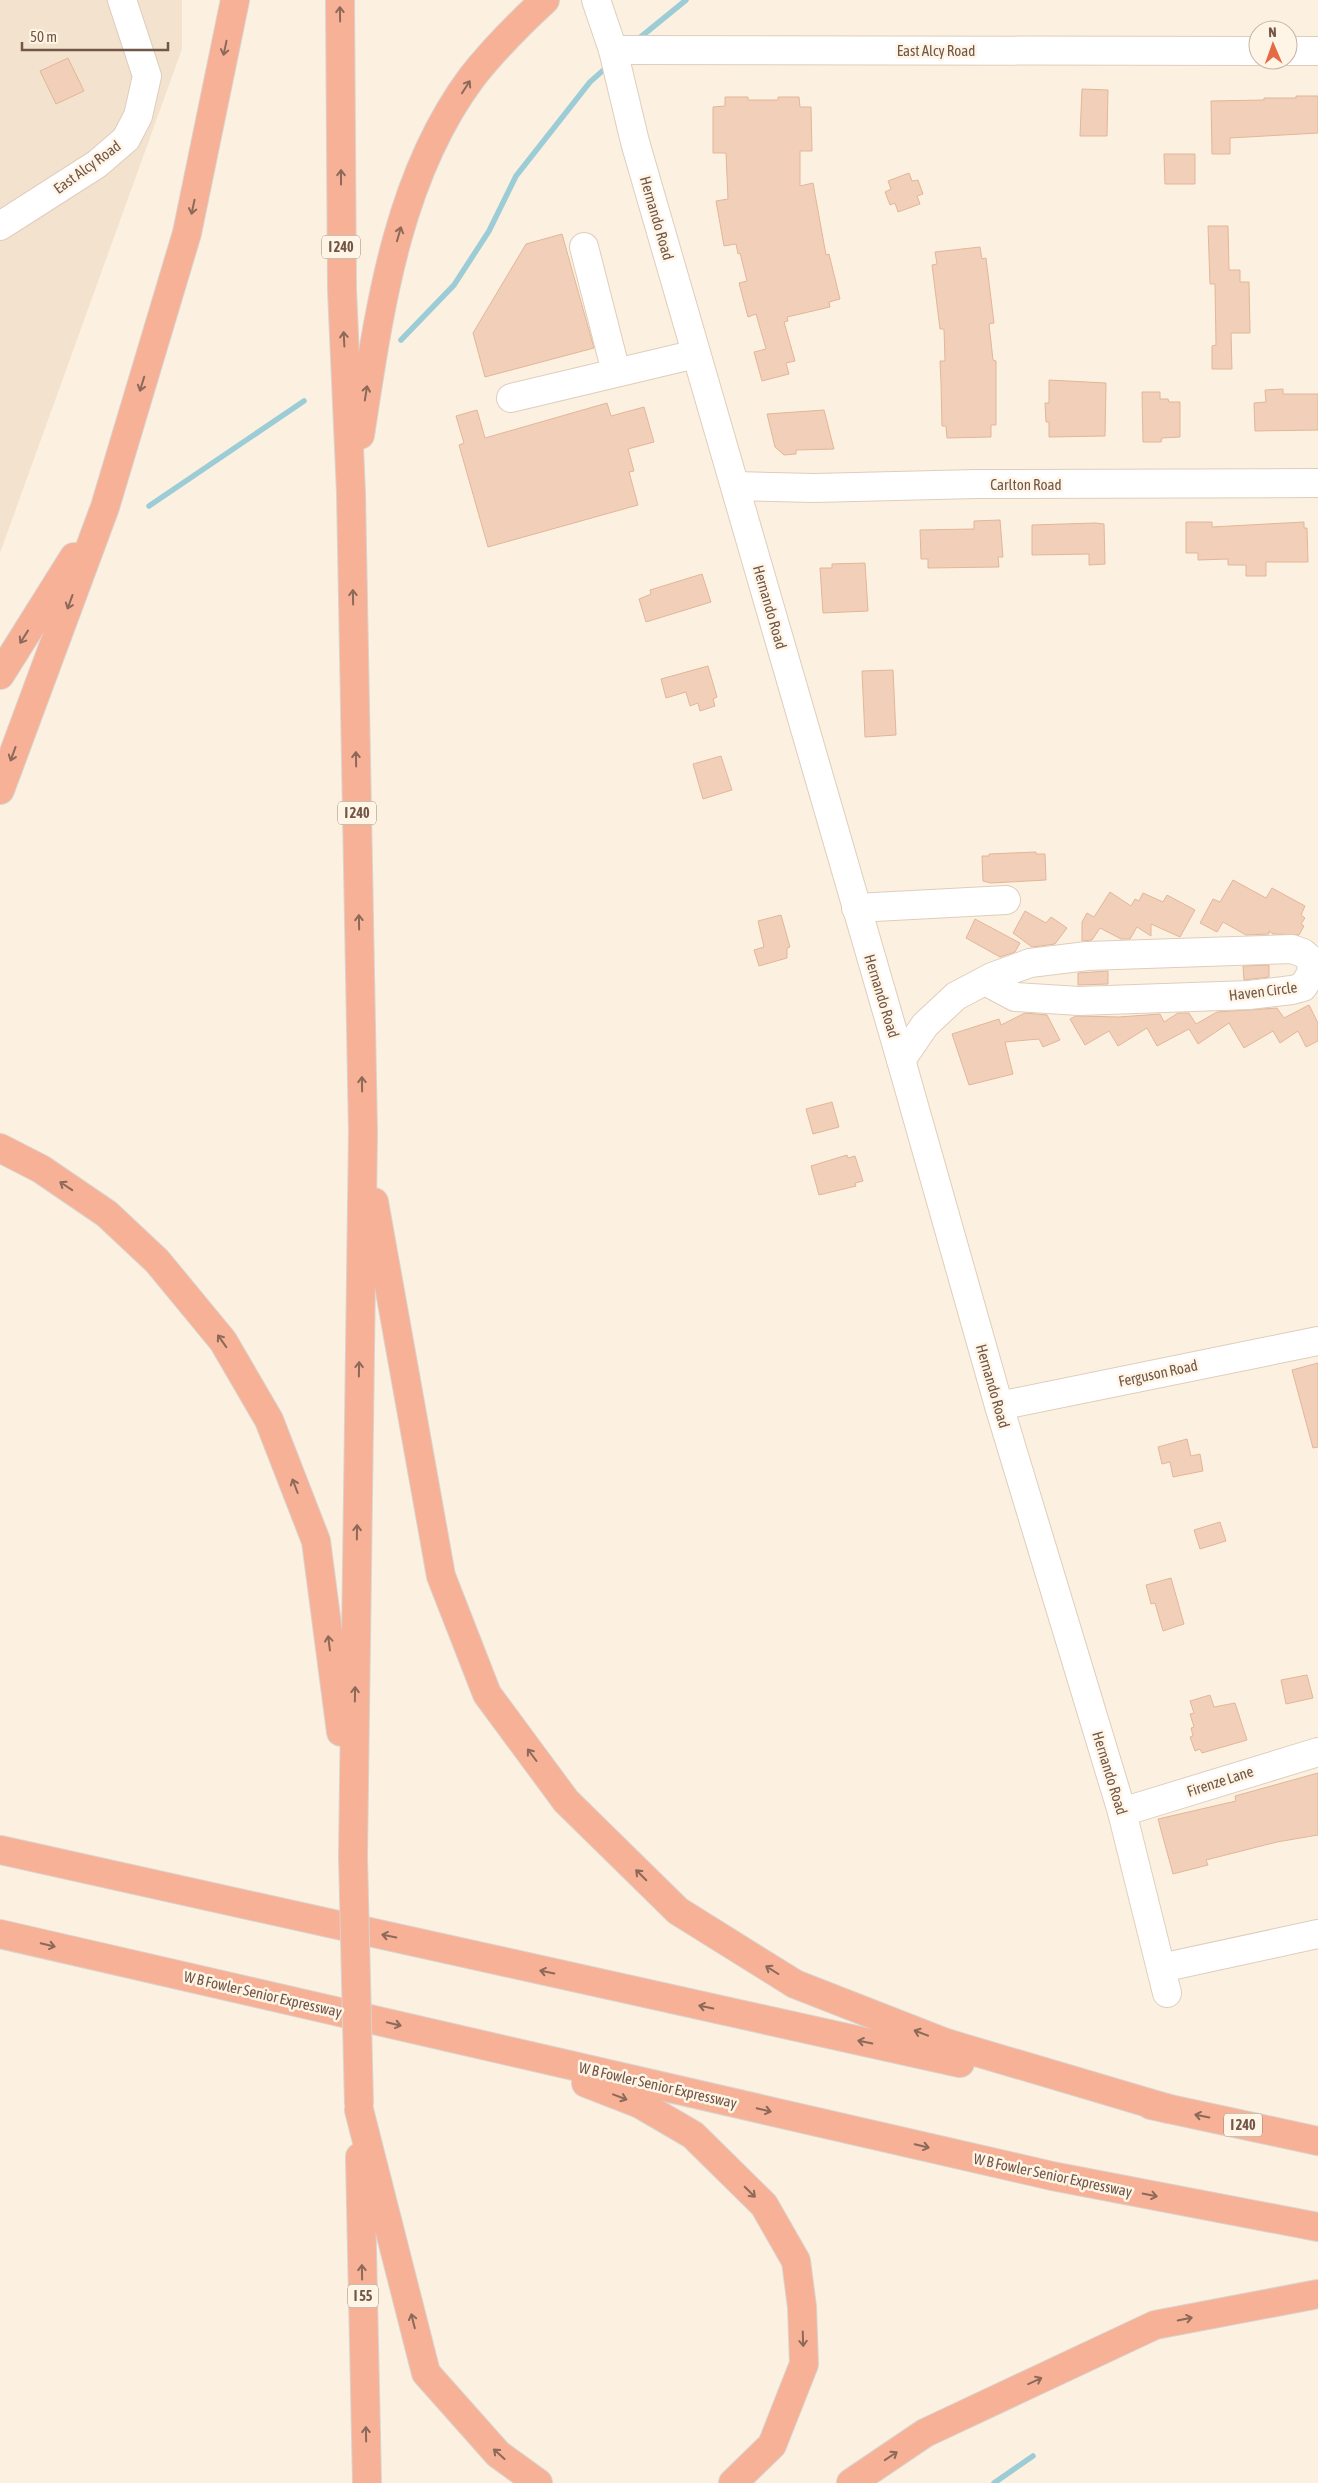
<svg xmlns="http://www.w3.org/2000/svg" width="1318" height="2483" font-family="'Asap Condensed',sans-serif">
	<rect width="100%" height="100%" fill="#fcf1e0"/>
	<polygon fill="#f3e3ce" points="0,0 182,0 182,49 0,553"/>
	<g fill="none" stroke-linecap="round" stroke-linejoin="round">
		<g stroke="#9cccd6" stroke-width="5.5">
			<polyline points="637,40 686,0"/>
			<polyline points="401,340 454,285 489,231 516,176 590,82 608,66"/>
			<polyline points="149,506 304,401"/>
			<polyline points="994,2483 1033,2456"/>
		</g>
	</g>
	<g fill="#f1cfb8" stroke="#e3b699">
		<polygon points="68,58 84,91 56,104 40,71"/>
		<polygon points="1082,89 1108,90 1107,136 1080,136"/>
		<polygon points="1296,96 1318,96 1318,133 1230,138 1230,154 1212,154 1211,101 1264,100 1264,98 1296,98"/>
		<polygon points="725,97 748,97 748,100 778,100 778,97 799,97 800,107 811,107 812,151 800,151 800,186 813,183 826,255 829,254 840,299 829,302 830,307 787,317 788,321 784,322 795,361 786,363 789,374 762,381 754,352 766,349 756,314 748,317 739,283 747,281 740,253 738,254 736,244 724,246 716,201 728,199 726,153 713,153 713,107 725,106"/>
		<polygon points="1164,154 1195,154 1195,184 1165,184"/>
		<polygon points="909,173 912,181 918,180 923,194 917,196 920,204 898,212 895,203 890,205 885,192 891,189 888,181"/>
		<polygon points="1208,226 1228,226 1229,270 1240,270 1240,282 1249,282 1250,333 1231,333 1232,369 1212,369 1212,346 1216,345 1215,284 1210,284"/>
		<polygon points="562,234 594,348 485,377 473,333 526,244"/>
		<polygon points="980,247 982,259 986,258 994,323 989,324 993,360 996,361 996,425 991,425 991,437 947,438 946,426 942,426 941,383 940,361 945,361 944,329 940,329 932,265 937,264 935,252"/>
		<polygon points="1049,380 1106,383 1105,436 1049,437 1049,422 1046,422 1045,403 1049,403"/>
		<polygon points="1283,389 1283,394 1318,394 1318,430 1255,431 1254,403 1266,402 1265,390"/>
		<polygon points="1142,392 1160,392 1160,399 1168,399 1169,402 1180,402 1180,437 1162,438 1161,442 1143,442"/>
		<polygon points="607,403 611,416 644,407 654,442 628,449 634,471 629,472 638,505 488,547 459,445 464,443 456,416 477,410 485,438"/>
		<polygon points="824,410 834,449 796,450 796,454 784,455 775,447 767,414"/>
		<polygon points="1000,520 1003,557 998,557 999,567 928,568 928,559 921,559 920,530 974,529 974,521"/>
		<polygon points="1186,522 1212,522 1212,527 1304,522 1304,528 1307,528 1308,562 1266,562 1266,576 1246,576 1246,565 1228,565 1228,559 1198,560 1198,553 1186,553"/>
		<polygon points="1095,523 1104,524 1105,564 1089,565 1089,554 1032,555 1032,525"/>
		<polygon points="865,563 868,611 823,613 820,568 832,568 832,564"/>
		<polygon points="702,574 711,602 646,622 639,599 651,594 650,590"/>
		<polygon points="708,666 717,697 713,699 715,706 700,711 698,703 690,706 686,692 666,698 661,679"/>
		<polygon points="893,670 896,735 865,737 862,671"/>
		<polygon points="721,756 732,790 703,799 693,764"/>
		<polygon points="1036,852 1036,854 1045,854 1046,880 991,883 983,881 982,856 989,856 989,854"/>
		<polygon points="1233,880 1266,898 1272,888 1305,906 1301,915 1305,918 1301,924 1304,926 1299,935 1273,934 1269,931 1269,934 1246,935 1223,922 1217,932 1200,923 1213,899 1220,902"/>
		<polygon points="1110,892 1131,906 1135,899 1139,901 1143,893 1163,902 1167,895 1195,910 1180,937 1151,924 1151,936 1137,927 1130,939 1121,939 1100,928 1092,940 1082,941 1082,922 1087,913 1094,917"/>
		<polygon points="1025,911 1046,923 1051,917 1067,928 1055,944 1032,947 1013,933"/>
		<polygon points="781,915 790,947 787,948 787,958 759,966 754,950 764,947 758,921"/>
		<polygon points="975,919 1020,943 1015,952 1000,957 966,938"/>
		<polygon points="1269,965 1269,977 1244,980 1243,966"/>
		<polygon points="1108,971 1108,984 1078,985 1078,973"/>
		<polygon points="1309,1005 1318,1023 1318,1041 1306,1047 1298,1031 1280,1043 1273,1031 1244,1048 1229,1023 1198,1044 1189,1029 1157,1046 1147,1028 1118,1046 1109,1031 1085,1045 1070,1019 1076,1016 1119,1017 1160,1014 1164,1022 1178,1013 1189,1013 1196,1024 1217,1012 1277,1008 1284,1018"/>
		<polygon points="1025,1013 1047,1015 1060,1040 1043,1047 1039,1039 1005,1042 1013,1074 969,1085 952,1034 999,1019 1001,1025"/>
		<polygon points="832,1102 839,1127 813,1134 806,1109"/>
		<polygon points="847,1155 848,1158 855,1156 863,1181 855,1183 856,1186 819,1195 811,1166"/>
		<polygon points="1318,1363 1318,1447 1313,1448 1292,1370"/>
		<polygon points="1187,1439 1191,1456 1200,1454 1203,1471 1173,1477 1170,1462 1162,1464 1158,1447"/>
		<polygon points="1220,1522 1226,1541 1200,1549 1194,1530"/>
		<polygon points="1171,1578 1184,1624 1163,1631 1155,1603 1151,1604 1146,1585"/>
		<polygon points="1307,1675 1313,1698 1286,1704 1281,1680"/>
		<polygon points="1210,1695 1214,1707 1235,1703 1247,1740 1202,1753 1200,1749 1195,1751 1190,1737 1193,1736 1191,1728 1194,1727 1190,1714 1194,1713 1190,1701"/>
		<polygon points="1318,1773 1318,1835 1277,1842 1206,1860 1208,1865 1173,1874 1158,1819 1236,1801 1235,1796"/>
	</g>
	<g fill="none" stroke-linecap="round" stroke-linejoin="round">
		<g stroke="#dfcdbc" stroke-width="30">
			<g id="minor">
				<polyline points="596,0 613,50 635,142 901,1060 999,1406 1122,1812 1167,1993"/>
				<polyline points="613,50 1258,51"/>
				<polyline points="1288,51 1318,51"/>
				<polyline points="0,226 97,164 126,139 138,116 147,76 122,0"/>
				<polyline points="584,247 616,372"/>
				<polyline points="511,398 696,354"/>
				<polyline points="735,486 814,488 977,484 1318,483"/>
				<polyline points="856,908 1006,900"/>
				<polyline points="901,1060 925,1025 956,996 992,977 1030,963 1087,956 1292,949 1303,953 1311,960 1312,972 1303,987 1292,990 1249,995 1079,1001 1015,997 985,981"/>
				<polyline points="999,1406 1318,1341"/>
				<polyline points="1122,1812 1318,1752"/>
				<polyline points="1161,1968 1318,1934"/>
			</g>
		</g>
		<g stroke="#dad3cf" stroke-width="30">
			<g id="highway">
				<polyline points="340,0 342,290 351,493 363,1133 353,1856"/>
				<path d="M 360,435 C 379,313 396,179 472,77 C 494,49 519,24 545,0"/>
				<polyline points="0,675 74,557"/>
				<polyline points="0,790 105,507 187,233 235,0"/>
				<polyline points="0,1148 41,1169 107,1214 157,1261 223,1341 269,1420 316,1541 341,1732"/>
				<polyline points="374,1202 441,1576 487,1694 566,1801 678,1911 795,1984 946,2043 1169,2109"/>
				<polyline points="0,1850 960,2063"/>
				<polyline points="0,1934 1052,2176 1318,2227"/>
				<polyline points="586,2083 640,2104 693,2135 764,2205 796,2261 802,2307 804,2364 772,2445 733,2483"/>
				<polyline points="1151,2105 1318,2141"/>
				<polyline points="359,2110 426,2373 498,2454 538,2483"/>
				<polyline points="360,2157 367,2483"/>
				<polyline points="851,2483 925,2433 1155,2325 1318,2294"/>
			</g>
		</g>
		<use href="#minor" stroke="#fff" stroke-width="28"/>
		<use href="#highway" stroke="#f6b197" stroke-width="28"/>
		<g stroke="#dad3cf" stroke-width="30" stroke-linecap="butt">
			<polyline id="highway-bridge" points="353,1856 359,2105"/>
		</g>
		<use href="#highway-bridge" stroke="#f6b197" stroke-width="28"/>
	</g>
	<defs><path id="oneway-shaft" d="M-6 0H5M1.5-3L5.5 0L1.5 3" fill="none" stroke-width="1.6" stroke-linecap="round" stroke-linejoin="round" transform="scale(1.25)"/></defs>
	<g stroke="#8c6958">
		<use href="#oneway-shaft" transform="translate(340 14) rotate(-91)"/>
		<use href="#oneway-shaft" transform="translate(225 48) rotate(102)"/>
		<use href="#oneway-shaft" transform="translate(466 87) rotate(-57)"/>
		<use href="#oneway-shaft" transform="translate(341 177) rotate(-90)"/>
		<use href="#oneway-shaft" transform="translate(193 207) rotate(102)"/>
		<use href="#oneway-shaft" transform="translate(399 234) rotate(-74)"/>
		<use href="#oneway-shaft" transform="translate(344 339) rotate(-93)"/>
		<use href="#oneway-shaft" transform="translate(142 384) rotate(107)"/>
		<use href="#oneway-shaft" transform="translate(366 393) rotate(-81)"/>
		<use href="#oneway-shaft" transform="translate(353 597) rotate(-91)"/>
		<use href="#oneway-shaft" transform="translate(70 602) rotate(110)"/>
		<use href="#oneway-shaft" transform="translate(24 637) rotate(122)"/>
		<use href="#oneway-shaft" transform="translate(13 754) rotate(110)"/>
		<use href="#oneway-shaft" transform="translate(356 759) rotate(-91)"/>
		<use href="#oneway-shaft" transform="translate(359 922) rotate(-91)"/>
		<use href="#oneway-shaft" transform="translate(362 1084) rotate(-91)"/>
		<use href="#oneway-shaft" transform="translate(66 1186) rotate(-146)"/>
		<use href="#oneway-shaft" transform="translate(222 1341) rotate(-125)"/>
		<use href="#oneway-shaft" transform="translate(359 1369) rotate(-89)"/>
		<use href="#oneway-shaft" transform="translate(295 1486) rotate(-111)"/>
		<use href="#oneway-shaft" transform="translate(357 1532) rotate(-89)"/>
		<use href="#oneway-shaft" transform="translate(329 1643) rotate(-97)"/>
		<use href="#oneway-shaft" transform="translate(355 1694) rotate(-89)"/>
		<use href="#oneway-shaft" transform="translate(532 1755) rotate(-127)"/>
		<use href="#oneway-shaft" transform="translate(641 1875) rotate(-135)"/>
		<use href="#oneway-shaft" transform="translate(389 1936) rotate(-168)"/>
		<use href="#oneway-shaft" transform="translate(48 1945) rotate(13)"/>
		<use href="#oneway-shaft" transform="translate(772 1970) rotate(-148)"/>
		<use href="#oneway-shaft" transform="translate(547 1972) rotate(-168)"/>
		<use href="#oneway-shaft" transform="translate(706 2007) rotate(-168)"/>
		<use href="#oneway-shaft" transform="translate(394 2024) rotate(13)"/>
		<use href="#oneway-shaft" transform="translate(921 2033) rotate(-159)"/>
		<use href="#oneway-shaft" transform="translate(865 2042) rotate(-168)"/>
		<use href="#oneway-shaft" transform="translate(620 2097) rotate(21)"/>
		<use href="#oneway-shaft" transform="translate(764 2110) rotate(13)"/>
		<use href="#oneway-shaft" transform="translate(1202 2116) rotate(-168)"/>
		<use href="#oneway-shaft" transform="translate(922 2146) rotate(13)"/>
		<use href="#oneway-shaft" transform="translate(750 2192) rotate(45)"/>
		<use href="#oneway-shaft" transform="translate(1150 2195) rotate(11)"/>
		<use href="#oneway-shaft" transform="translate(362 2272) rotate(-91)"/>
		<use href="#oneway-shaft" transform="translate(1185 2319) rotate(-11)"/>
		<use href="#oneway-shaft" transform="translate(413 2321) rotate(-104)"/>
		<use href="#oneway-shaft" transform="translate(803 2339) rotate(88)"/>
		<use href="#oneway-shaft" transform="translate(1035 2381) rotate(-25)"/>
		<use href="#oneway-shaft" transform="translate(366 2434) rotate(-91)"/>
		<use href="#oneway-shaft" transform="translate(499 2454) rotate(-138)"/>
		<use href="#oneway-shaft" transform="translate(891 2456) rotate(-34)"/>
	</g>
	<g text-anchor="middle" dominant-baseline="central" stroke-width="5" stroke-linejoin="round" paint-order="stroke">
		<g fill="#fff5e6" stroke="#9c8677" stroke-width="1">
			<rect x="322" y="235.5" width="38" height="23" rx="4"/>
			<rect x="338" y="801.5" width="38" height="23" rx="4"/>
			<rect x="1224" y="2113.5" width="38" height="23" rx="4"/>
			<rect x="348" y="2284.5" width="30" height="23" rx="4"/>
		</g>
		<g font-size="14" font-weight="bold" fill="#725748">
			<text x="341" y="247">I 240</text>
			<text x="357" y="813">I 240</text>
			<text x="1243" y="2125">I 240</text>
			<text x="363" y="2296">I 55</text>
		</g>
		<g font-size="15" fill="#725748" stroke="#fff5e6">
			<text x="936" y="50">East Alcy Road</text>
			<text transform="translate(87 167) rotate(-36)">East Alcy Road</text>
			<text transform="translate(657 218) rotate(74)">Hernando Road</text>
			<text x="1026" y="484">Carlton Road</text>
			<text transform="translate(770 607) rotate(74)">Hernando Road</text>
			<text transform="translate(1263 991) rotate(-7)">Haven Circle</text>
			<text transform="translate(882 996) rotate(73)">Hernando Road</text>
			<text transform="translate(1158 1373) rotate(-12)">Ferguson Road</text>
			<text transform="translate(993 1386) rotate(74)">Hernando Road</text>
			<text transform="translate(1110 1773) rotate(73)">Hernando Road</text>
			<text transform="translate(1220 1781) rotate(-18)">Firenze Lane</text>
			<text transform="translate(263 1994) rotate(13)">W B Fowler Senior Expressway</text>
			<text transform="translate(658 2085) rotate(13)">W B Fowler Senior Expressway</text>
			<text transform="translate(1053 2175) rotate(12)">W B Fowler Senior Expressway</text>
		</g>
	</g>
	<g transform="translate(1273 45) rotate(358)"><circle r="24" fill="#fff5e6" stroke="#c7b6a7"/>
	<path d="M0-4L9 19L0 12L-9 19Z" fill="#e56b46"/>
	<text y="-8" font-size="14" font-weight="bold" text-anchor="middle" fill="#725748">N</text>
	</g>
	<path d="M22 42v8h146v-8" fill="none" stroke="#725748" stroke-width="2.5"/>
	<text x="30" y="42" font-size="15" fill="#725748" stroke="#fff5e6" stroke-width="4" paint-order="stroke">50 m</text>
</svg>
